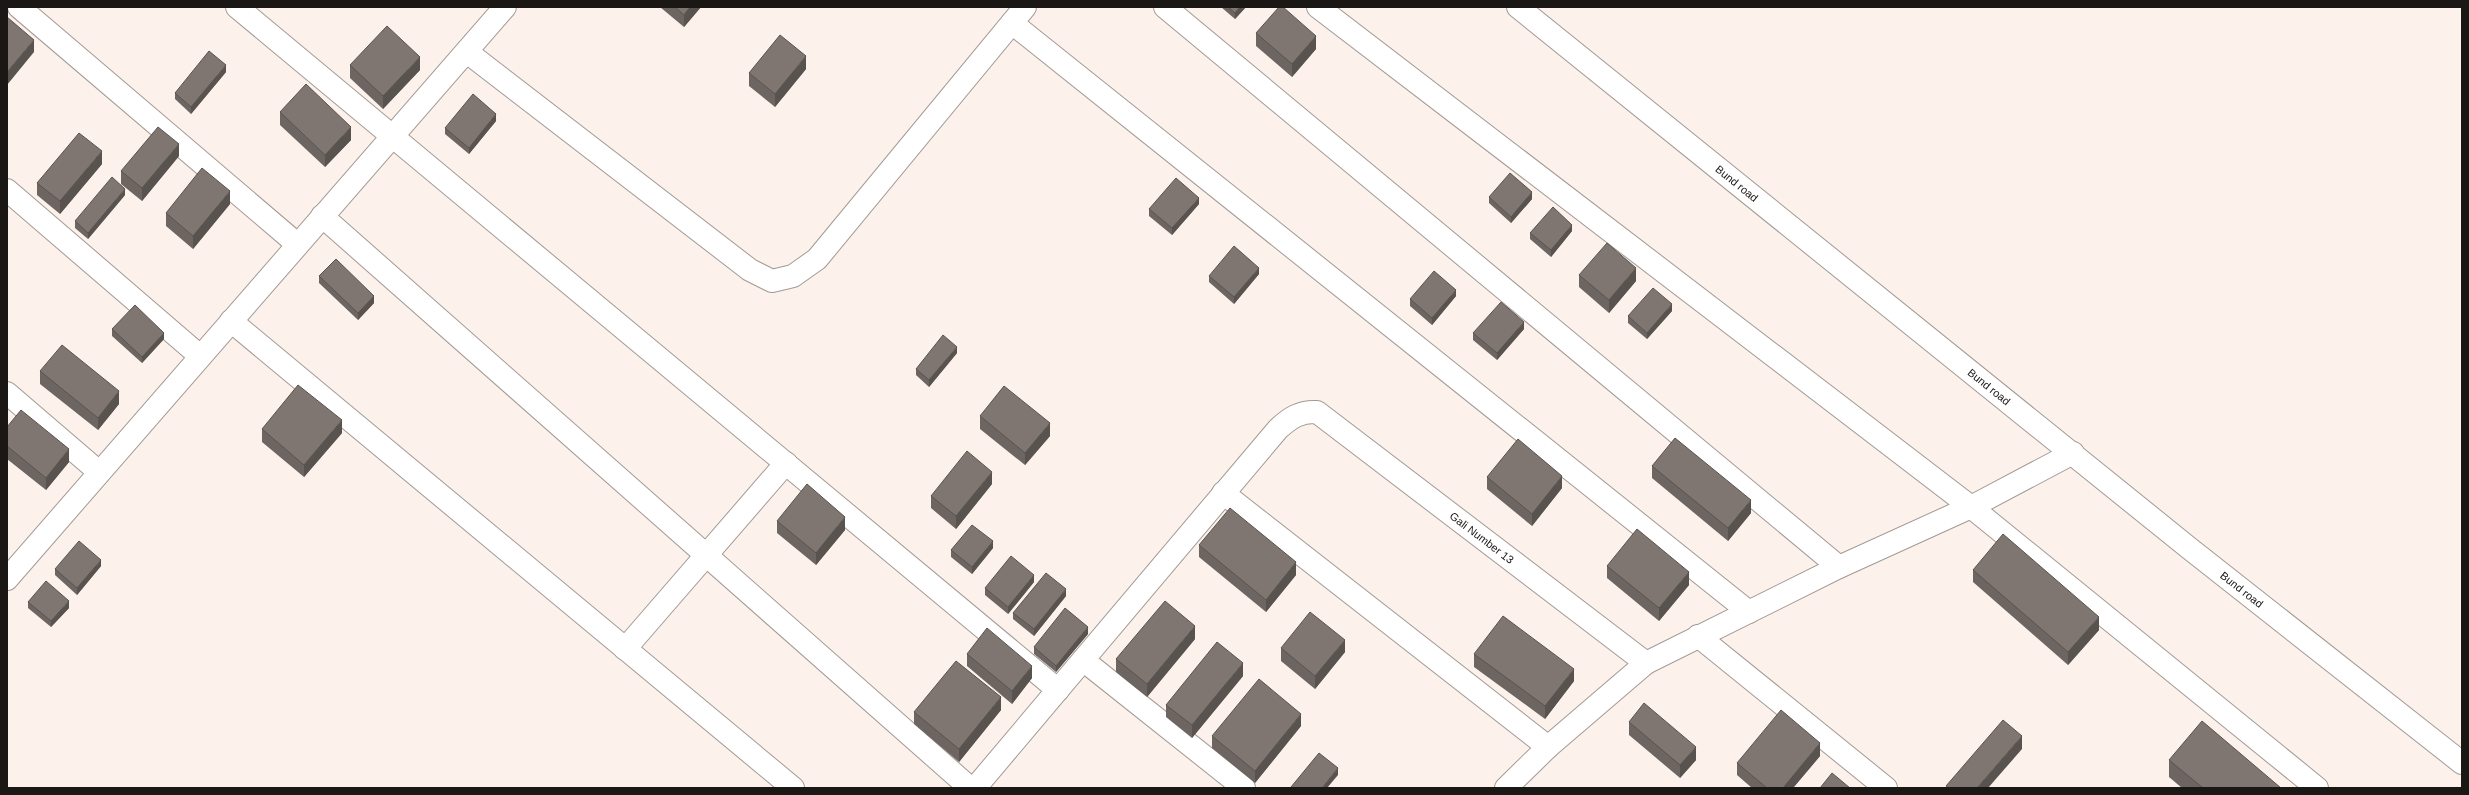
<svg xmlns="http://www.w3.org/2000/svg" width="2469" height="795" font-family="Helvetica,sans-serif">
	<rect width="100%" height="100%" fill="#fcf1eb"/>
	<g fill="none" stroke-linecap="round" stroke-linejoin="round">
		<g stroke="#a39a95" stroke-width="24">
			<g id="street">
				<polyline points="19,7 297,244"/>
				<polyline points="237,7 1058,690"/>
				<polyline points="1165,7 1839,567"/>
				<polyline points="1318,7 1971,507 2317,788"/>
				<polyline points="1012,23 1749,612"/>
				<polyline points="467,52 750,270 772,281 793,276 817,259 1025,7"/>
				<polyline points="7,190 200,356"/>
				<polyline points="322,216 970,788"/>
				<polyline points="231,321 793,788"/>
				<polyline points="7,393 99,472"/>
				<polyline points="1223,493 1548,747"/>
				<polyline points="7,579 505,7"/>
				<polyline points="1698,636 1886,788"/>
				<polyline points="625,649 786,463"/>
				<polyline points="1083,660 1244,788"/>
				<path id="s1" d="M 975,788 L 1278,429 C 1290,418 1300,411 1317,412 L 1646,663"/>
				<polyline points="1506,788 1548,747 1646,663 1839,567 1971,507 2073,453"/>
			</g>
		</g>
		<g stroke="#a39a95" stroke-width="24">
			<g id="secondary">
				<path id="s2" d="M 1518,7 L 2189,548 L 2462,763"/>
			</g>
		</g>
		<use href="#street" stroke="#fff" stroke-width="22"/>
		<use href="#secondary" stroke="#fff" stroke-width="22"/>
	</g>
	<g fill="#6d6561">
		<polygon points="660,7 701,7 684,27"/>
		<polygon points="1221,7 1246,7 1235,19"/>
		<polygon points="1256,33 1316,49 1292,77 1256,46"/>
		<polygon points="350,65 420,70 383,109 350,78"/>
		<polygon points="806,69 775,107 749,86 749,73"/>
		<polygon points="226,72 191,114 175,99 175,93"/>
		<polygon points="280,112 351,140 325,167 280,125"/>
		<polygon points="496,121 469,154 445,134 445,128"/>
		<polygon points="179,156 142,201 121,184 121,171"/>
		<polygon points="102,164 60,214 37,195 37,183"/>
		<polygon points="125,195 88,239 75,228 75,221"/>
		<polygon points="1489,197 1532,199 1511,223 1489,203"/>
		<polygon points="230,204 193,249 166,226 166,213"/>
		<polygon points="1199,204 1172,235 1149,216 1149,209"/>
		<polygon points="1572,231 1551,257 1530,239 1530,233"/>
		<polygon points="1259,274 1234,304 1209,282 1209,276"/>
		<polygon points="1579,275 1636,281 1609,313 1579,287"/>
		<polygon points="319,276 374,303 358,320 319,283"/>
		<polygon points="1456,296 1432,325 1410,306 1410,299"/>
		<polygon points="1672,311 1647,339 1628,323 1628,316"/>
		<polygon points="112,329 164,339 142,363 112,336"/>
		<polygon points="1524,329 1497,360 1473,340 1473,333"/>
		<polygon points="957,353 929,387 916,375 916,369"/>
		<polygon points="40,371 119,404 98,430 40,384"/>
		<polygon points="980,416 1050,436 1025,465 980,429"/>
		<polygon points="7,427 69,462 46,490 7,459"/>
		<polygon points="262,429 342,433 304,477 262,442"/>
		<polygon points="1652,466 1751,513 1728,541 1652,478"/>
		<polygon points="1487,477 1562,488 1532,526 1487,489"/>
		<polygon points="992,484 956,529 931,508 931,496"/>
		<polygon points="777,521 845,530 816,565 777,533"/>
		<polygon points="1199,545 1296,575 1266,612 1199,557"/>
		<polygon points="993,548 972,574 951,557 951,550"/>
		<polygon points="101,566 77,595 55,575 55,569"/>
		<polygon points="1607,566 1689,585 1659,621 1607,578"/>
		<polygon points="1973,570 2099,630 2068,665 1973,582"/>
		<polygon points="1034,582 1008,614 985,595 985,588"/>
		<polygon points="1066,596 1034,636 1013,619 1013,613"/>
		<polygon points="28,602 69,608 51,627 28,608"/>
		<polygon points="1088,634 1056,672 1034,654 1034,647"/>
		<polygon points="1195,639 1147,697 1116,672 1116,659"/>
		<polygon points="1281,648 1345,652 1315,689 1281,661"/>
		<polygon points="967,654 1032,678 1012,704 967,666"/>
		<polygon points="1474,654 1574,681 1545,719 1474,667"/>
		<polygon points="1243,676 1192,738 1166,717 1166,705"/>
		<polygon points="1001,710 959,762 914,724 914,712"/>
		<polygon points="1629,722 1696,760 1680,778 1629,735"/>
		<polygon points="1301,726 1255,783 1212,748 1212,736"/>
		<polygon points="1820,756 1793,788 1752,788 1737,775 1737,763"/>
		<polygon points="2169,760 2281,788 2182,788 2169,777"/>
	</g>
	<g fill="#59534f">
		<polygon points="690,7 701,7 684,27 684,15"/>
		<polygon points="1240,7 1246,7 1235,19 1235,13"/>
		<polygon points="1316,36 1316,49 1292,77 1292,64"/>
		<polygon points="34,40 34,52 7,85 7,72"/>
		<polygon points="806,56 806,69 775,107 775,94"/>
		<polygon points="420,57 420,70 383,109 383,96"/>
		<polygon points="226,65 226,72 191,114 191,107"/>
		<polygon points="496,114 496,121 469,154 469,148"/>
		<polygon points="351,127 351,140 325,167 325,155"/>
		<polygon points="179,144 179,156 142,201 142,188"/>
		<polygon points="102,151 102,164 60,214 60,201"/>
		<polygon points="125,189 125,195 88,239 88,233"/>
		<polygon points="230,191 230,204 193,249 193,236"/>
		<polygon points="1532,192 1532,199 1511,223 1511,217"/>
		<polygon points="1199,198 1199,204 1172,235 1172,228"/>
		<polygon points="1572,225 1572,231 1551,257 1551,250"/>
		<polygon points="1259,268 1259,274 1234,304 1234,297"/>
		<polygon points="1636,268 1636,281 1609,313 1609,300"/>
		<polygon points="1456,290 1456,296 1432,325 1432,318"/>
		<polygon points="374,296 374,303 358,320 358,313"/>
		<polygon points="1672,304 1672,311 1647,339 1647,333"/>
		<polygon points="1524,322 1524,329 1497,360 1497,353"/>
		<polygon points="164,333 164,339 142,363 142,357"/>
		<polygon points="957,347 957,353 929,387 929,380"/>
		<polygon points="119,391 119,404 98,430 98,418"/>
		<polygon points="342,420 342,433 304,477 304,465"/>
		<polygon points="1050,423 1050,436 1025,465 1025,453"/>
		<polygon points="69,449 69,462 46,490 46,478"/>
		<polygon points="992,472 992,484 956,529 956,516"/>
		<polygon points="1562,476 1562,488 1532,526 1532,514"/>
		<polygon points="1751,500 1751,513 1728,541 1728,528"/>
		<polygon points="845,517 845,530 816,565 816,553"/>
		<polygon points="993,541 993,548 972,574 972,567"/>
		<polygon points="101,560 101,566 77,595 77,588"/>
		<polygon points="1296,562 1296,575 1266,612 1266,600"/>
		<polygon points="1689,572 1689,585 1659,621 1659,608"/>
		<polygon points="1034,575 1034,582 1008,614 1008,607"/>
		<polygon points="1066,589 1066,596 1034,636 1034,629"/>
		<polygon points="69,601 69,608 51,627 51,621"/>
		<polygon points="2099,617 2099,630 2068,665 2068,652"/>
		<polygon points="1195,626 1195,639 1147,697 1147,684"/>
		<polygon points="1088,627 1088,634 1056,672 1056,666"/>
		<polygon points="1345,640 1345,652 1315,689 1315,676"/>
		<polygon points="1243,663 1243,676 1192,738 1192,725"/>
		<polygon points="1032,666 1032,678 1012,704 1012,691"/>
		<polygon points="1574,669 1574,681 1545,719 1545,706"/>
		<polygon points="1001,697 1001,710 959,762 959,749"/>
		<polygon points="1301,714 1301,726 1255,783 1255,771"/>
		<polygon points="2022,736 2022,749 1988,788 1977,788"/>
		<polygon points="1820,743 1820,756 1793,788 1783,788"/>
		<polygon points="1696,747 1696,760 1680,778 1680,765"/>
		<polygon points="1338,768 1338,775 1327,788 1322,788"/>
	</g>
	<g fill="#7f7671" stroke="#59534f">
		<polygon points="675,7 690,7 684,15"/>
		<polygon points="1228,7 1240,7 1235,13"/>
		<polygon points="1279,7 1283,7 1316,36 1292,64 1256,33"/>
		<polygon points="7,17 34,40 7,72"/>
		<polygon points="387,26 420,57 383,96 350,65"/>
		<polygon points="780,35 806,56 775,94 749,73"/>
		<polygon points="209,51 226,65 191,107 175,93"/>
		<polygon points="306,84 351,127 325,155 280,112"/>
		<polygon points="473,94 496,114 469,148 445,128"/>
		<polygon points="158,127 179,144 142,188 121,171"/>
		<polygon points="79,133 102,151 60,201 37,183"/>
		<polygon points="202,168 230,191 193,236 166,213"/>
		<polygon points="1510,173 1532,192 1511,217 1489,197"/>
		<polygon points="112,177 125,189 88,233 75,221"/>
		<polygon points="1176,178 1199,198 1172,228 1149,209"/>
		<polygon points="1553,207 1572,225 1551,250 1530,233"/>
		<polygon points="1607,243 1636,268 1609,300 1579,275"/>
		<polygon points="1234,246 1259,268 1234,297 1209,276"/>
		<polygon points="336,259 374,296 358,313 319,276"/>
		<polygon points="1434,271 1456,290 1432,318 1410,299"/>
		<polygon points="1653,288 1672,304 1647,333 1628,316"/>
		<polygon points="1501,302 1524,322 1497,353 1473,333"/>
		<polygon points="135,305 164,333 142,357 112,329"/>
		<polygon points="943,335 957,347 929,380 916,369"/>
		<polygon points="62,345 119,391 98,418 40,371"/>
		<polygon points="298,385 342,420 304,465 262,429"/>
		<polygon points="1004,386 1050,423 1025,453 980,416"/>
		<polygon points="21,410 69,449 46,478 7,446 7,427"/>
		<polygon points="1675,438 1751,500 1728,528 1652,466"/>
		<polygon points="1518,439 1562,476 1532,514 1487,477"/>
		<polygon points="967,451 992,472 956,516 931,496"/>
		<polygon points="807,484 845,517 816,553 777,521"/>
		<polygon points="1230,508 1296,562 1266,600 1199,545"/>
		<polygon points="972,525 993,541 972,567 951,550"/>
		<polygon points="1637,529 1689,572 1659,608 1607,566"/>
		<polygon points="2003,534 2099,617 2068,652 1973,570"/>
		<polygon points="79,541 101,560 77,588 55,569"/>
		<polygon points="1011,556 1034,575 1008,607 985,588"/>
		<polygon points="1046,573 1066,589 1034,629 1013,613"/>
		<polygon points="46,581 69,601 51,621 28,602"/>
		<polygon points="1165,601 1195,626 1147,684 1116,659"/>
		<polygon points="1065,608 1088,627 1056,666 1034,647"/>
		<polygon points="1310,612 1345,640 1315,676 1281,648"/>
		<polygon points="1503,616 1574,669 1545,706 1474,654"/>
		<polygon points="987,628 1032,666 1012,691 967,654"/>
		<polygon points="1217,642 1243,663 1192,725 1166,705"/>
		<polygon points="956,661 1001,697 959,749 914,712"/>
		<polygon points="1259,679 1301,714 1255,771 1212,736"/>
		<polygon points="1644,703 1696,747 1680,765 1629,722"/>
		<polygon points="1781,710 1820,743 1783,788 1767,788 1737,763"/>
		<polygon points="2003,720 2022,736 1977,788 1949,788 1946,786"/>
		<polygon points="2202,721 2281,788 2203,788 2169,760"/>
		<polygon points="1319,753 1338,768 1322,788 1292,788 1291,787"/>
		<polygon points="1832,773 1850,788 1820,788"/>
	</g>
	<g text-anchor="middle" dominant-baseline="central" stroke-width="3.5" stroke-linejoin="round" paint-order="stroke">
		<g font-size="11" fill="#1a1715" stroke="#fff">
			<text stroke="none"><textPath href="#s2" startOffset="281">Bund road</textPath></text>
			<text stroke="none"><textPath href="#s2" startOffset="605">Bund road</textPath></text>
			<text stroke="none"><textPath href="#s1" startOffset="721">Gali Number 13</textPath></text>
			<text stroke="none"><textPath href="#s2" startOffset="929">Bund road</textPath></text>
		</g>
	</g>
	<rect width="2469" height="795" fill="none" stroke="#1a1715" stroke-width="16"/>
</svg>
